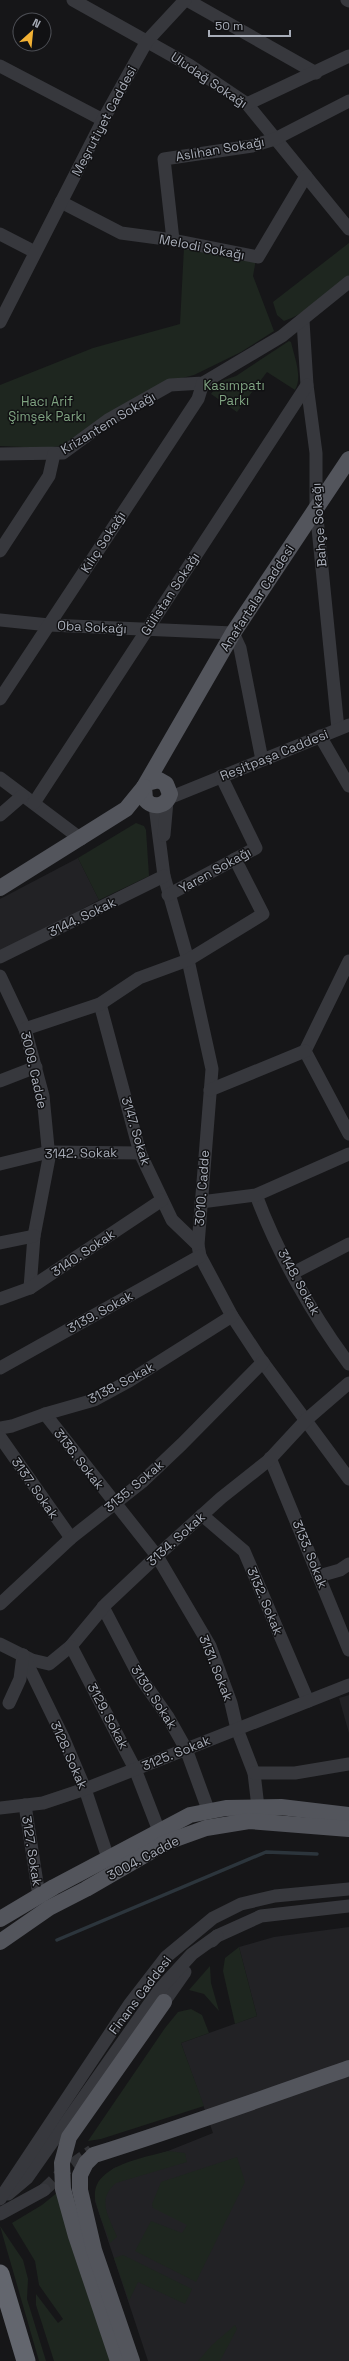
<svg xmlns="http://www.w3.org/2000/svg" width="349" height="2361" font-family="'Space Grotesk',sans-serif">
	<rect width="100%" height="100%" fill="#161618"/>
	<g fill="#222225">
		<polygon points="78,858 99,900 0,953 0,899"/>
		<polygon points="349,1695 349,1733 339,1698"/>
		<polygon points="349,1927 349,2361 148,2361 95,2201 96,2190 99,2181 114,2168 168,2151 213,2133 181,2043 257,2016 239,1947 274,1937"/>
	</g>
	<g fill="#1e261f">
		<path d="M 349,243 L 349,276 C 329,292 308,313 284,321 L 277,315 L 273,302 Z"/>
		<polygon points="184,247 256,259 253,276 274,331 241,352 194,375 167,382 60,446 46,448 0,446 0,385 93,348 180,324"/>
		<path d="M 289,341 L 291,342 C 294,356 303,377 295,390 L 267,372 L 237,412 L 211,394 L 221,381 L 236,376 Z"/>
		<polygon points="136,823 144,826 146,830 149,876 99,900 78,858"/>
		<polygon points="239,1947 257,2016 235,2024 223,1971 225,1958"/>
		<polygon points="210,1966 211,1983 219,2011 204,1994 189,1990"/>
		<polygon points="191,2009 202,2015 209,2033 181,2043 204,2106 101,2139 88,2141 165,2028 178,2012"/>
		<path d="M 168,2151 L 185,2153 L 187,2162 L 116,2183 C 96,2200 109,2216 117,2237 L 110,2243 C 106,2229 99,2216 96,2202 C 87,2166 144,2158 168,2151 Z"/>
		<polygon points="237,2157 245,2182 196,2282 135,2251 151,2221 182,2233 187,2225 153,2208 152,2204 161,2182"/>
		<polygon points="58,2192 113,2361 54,2361 36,2305 36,2294 58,2323 63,2319 39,2285 35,2261 12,2223 42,2205"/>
		<polygon points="0,2226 23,2260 28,2279 27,2299 46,2361 39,2361"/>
		<polygon points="123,2255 192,2289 185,2304 138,2282 129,2301 114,2258"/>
		<polygon points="235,2325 237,2329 220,2361 198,2361 212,2345"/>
	</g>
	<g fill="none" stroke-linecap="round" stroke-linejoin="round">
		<polyline stroke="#2c353c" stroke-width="3.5" points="57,1940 266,1852 317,1854"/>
		<polyline stroke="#333438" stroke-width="13" stroke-dasharray="13 6" stroke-linecap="butt" points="44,2190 65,2170 92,2151"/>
		<g stroke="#37383d" stroke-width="13">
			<polyline points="73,0 189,65 247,104 349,229"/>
			<polyline points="187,0 316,73"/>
			<polyline points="347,0 349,1"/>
			<polyline points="0,66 103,120"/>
			<polyline points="247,104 349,56"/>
			<polyline points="61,202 121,233 173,240 258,257 306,176"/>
			<polyline points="0,234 35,252"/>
			<polyline points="173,240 164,159 252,146 275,139 349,101"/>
			<polyline points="303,321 307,385 316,453 316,508 338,729"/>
			<polyline points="0,322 103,120 147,41 185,0"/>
			<polyline points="0,454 63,453 108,420 170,385 203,383 282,336 349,282"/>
			<polyline points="0,551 49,476 54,454"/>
			<polyline points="0,620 49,625 233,633 240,648 262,760"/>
			<polyline points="0,699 198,399 203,383"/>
			<polyline points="320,736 349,786"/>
			<polyline points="0,778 81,839"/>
			<polyline points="169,798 349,725"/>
			<polyline points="34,803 307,385"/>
			<polyline points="155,806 164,876 188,960 212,1069 198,1245 200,1256 232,1316 259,1357 349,1479"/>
			<polyline points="0,815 22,796"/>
			<polyline points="164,835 167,801"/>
			<polyline points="168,895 256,848 221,776"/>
			<polyline points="0,957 164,876"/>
			<polyline points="0,976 25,1029 43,1096 49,1158 34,1236 30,1288"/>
			<polyline points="100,1004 140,1153 172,1220 198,1245"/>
			<polyline points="25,1029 100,1004 139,978 188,960 263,914 235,859"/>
			<polyline points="305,1051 349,961"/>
			<polyline points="305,1051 349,1134"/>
			<polyline points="0,1081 36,1067"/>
			<polyline points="210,1090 305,1051"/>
			<polyline points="0,1164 49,1152 140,1153"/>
			<path d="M 256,1195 C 277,1252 313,1316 349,1364"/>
			<polyline points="201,1202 256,1195 349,1154"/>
			<polyline points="0,1243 34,1236"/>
			<polyline points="293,1273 349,1244"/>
			<polyline points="0,1299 30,1288 162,1200"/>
			<polyline points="0,1368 200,1256"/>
			<polyline points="45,1414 157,1556 210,1646 231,1703 237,1729 254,1773 258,1807"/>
			<polyline points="0,1428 12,1426 45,1414 94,1400 129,1381 232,1316"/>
			<polyline points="0,1437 71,1538"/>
			<polyline points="270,1458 349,1650"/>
			<polyline points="202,1515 244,1551 308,1701"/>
			<polyline points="319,1576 340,1570 349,1564"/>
			<polyline points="0,1604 71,1538 142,1482 182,1444 263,1362"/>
			<polyline points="103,1607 138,1674 168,1717 186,1749 209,1812"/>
			<polyline points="0,1644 32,1660 49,1664 71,1646 106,1604 157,1556 221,1498 269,1460 306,1420 349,1383"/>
			<polyline points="71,1646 135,1769 159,1831"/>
			<polyline points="23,1655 63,1737 85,1789 108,1858"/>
			<polyline points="9,1703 20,1679 23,1655"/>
			<polyline points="254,1773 295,1773 349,1764"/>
			<polyline points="25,1805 39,1896"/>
			<polyline points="0,1808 43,1803 85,1789 349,1685"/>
			<polyline points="212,1941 217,1936 261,1916 349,1906"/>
			<polyline points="164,2002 185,1972"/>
			<polyline points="8,2194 27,2178 159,1990 192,1954 217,1936"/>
			<polyline points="0,2199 129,2005 166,1957 213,1918 241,1904 275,1896 349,1889"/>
			<polyline points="0,2214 44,2190"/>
		</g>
		<g stroke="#53555c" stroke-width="16">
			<path d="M 147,783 L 159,780 L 166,784 L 170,794 C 166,807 152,809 145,799 L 144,787 L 233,633 L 349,459"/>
			<polyline points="0,888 126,809 144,787"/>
			<polyline points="0,1919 54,1887 190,1815 226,1808 281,1807 349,1815"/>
			<polyline points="0,1942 49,1908 86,1889 167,1842 206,1828 249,1821 349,1829"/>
			<polyline points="118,2361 76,2236 63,2189 62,2163 69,2137 164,2002"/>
			<path d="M 132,2361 L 94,2250 L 80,2190 L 80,2175 L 86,2163 L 94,2155 C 180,2128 264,2098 349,2068"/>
		</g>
		<polyline stroke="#63666e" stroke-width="19" points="0,2274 26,2361"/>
	</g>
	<g text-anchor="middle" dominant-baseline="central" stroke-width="3" stroke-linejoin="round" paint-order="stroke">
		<g font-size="13" fill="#a8adb8" stroke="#111113">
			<text transform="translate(209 80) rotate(34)">Uludağ Sokağı</text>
			<text transform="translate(104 121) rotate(-62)">Meşrutiyet Caddesi</text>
			<text transform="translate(220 149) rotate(-10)">Aslıhan Sokağı</text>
			<text transform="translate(202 247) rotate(11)">Melodi Sokağı</text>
			<text transform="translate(108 423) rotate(-31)">Krizantem Sokağı</text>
			<text transform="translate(319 525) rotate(-94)">Bahçe Sokağı</text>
			<text transform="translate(103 542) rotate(-57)">Kılıç Sokağı</text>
			<text transform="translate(170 594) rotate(-57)">Gülistan Sokağı</text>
			<text transform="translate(257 598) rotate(-57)">Anafartalar Caddesi</text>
			<text transform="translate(92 627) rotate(3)">Oba Sokağı</text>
			<text transform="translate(274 755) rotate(-22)">Reşitpaşa Caddesi</text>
			<text transform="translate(215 870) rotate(-29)">Yaren Sokağı</text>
			<text transform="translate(82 917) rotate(-26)">3144. Sokak</text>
			<text transform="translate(34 1070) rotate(77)">3009. Cadde</text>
			<text transform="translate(136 1131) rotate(73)">3147. Sokak</text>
			<text transform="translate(81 1153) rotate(-1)">3142. Sokak</text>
			<text transform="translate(202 1188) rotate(-86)">3010. Cadde</text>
			<text transform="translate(83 1253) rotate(-34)">3140. Sokak</text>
			<text transform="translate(299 1282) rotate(61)">3148. Sokak</text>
			<text transform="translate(100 1312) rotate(-29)">3139. Sokak</text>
			<text transform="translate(121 1383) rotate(-28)">3138. Sokak</text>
			<text transform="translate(79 1459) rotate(52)">3136. Sokak</text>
			<text transform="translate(134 1486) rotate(-40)">3135. Sokak</text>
			<text transform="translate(35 1488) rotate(55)">3137. Sokak</text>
			<text transform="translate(176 1539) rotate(-42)">3134. Sokak</text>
			<text transform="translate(310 1554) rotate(68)">3133. Sokak</text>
			<text transform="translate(265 1601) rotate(67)">3132. Sokak</text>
			<text transform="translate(216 1668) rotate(68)">3131. Sokak</text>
			<text transform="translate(154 1697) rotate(57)">3130. Sokak</text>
			<text transform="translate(108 1716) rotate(62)">3129. Sokak</text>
			<text transform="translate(176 1753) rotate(-22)">3125. Sokak</text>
			<text transform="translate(69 1755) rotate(66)">3128. Sokak</text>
			<text transform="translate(32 1851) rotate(81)">3127. Sokak</text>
			<text transform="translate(143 1858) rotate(-28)">3004. Cadde</text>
			<text transform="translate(140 1995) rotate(-53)">Finans Caddesi</text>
		</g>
		<g font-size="13" fill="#7fa381" stroke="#111113">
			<text x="234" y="385">Kasımpatı<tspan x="234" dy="15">Parkı</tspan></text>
			<text x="47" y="401">Hacı Arif<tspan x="47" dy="15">Şimşek Parkı</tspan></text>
		</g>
	</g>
	<g transform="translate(32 32) rotate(27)"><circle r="19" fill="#111113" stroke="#4d4f55"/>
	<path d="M0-3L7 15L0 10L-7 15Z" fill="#f2b134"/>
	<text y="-6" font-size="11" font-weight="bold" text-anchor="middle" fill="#a8adb8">N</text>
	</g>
	<path d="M209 30v6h81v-6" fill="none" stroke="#a8adb8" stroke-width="2"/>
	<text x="215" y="30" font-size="12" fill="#a8adb8" stroke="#111113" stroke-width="3" paint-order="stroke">50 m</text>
</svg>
